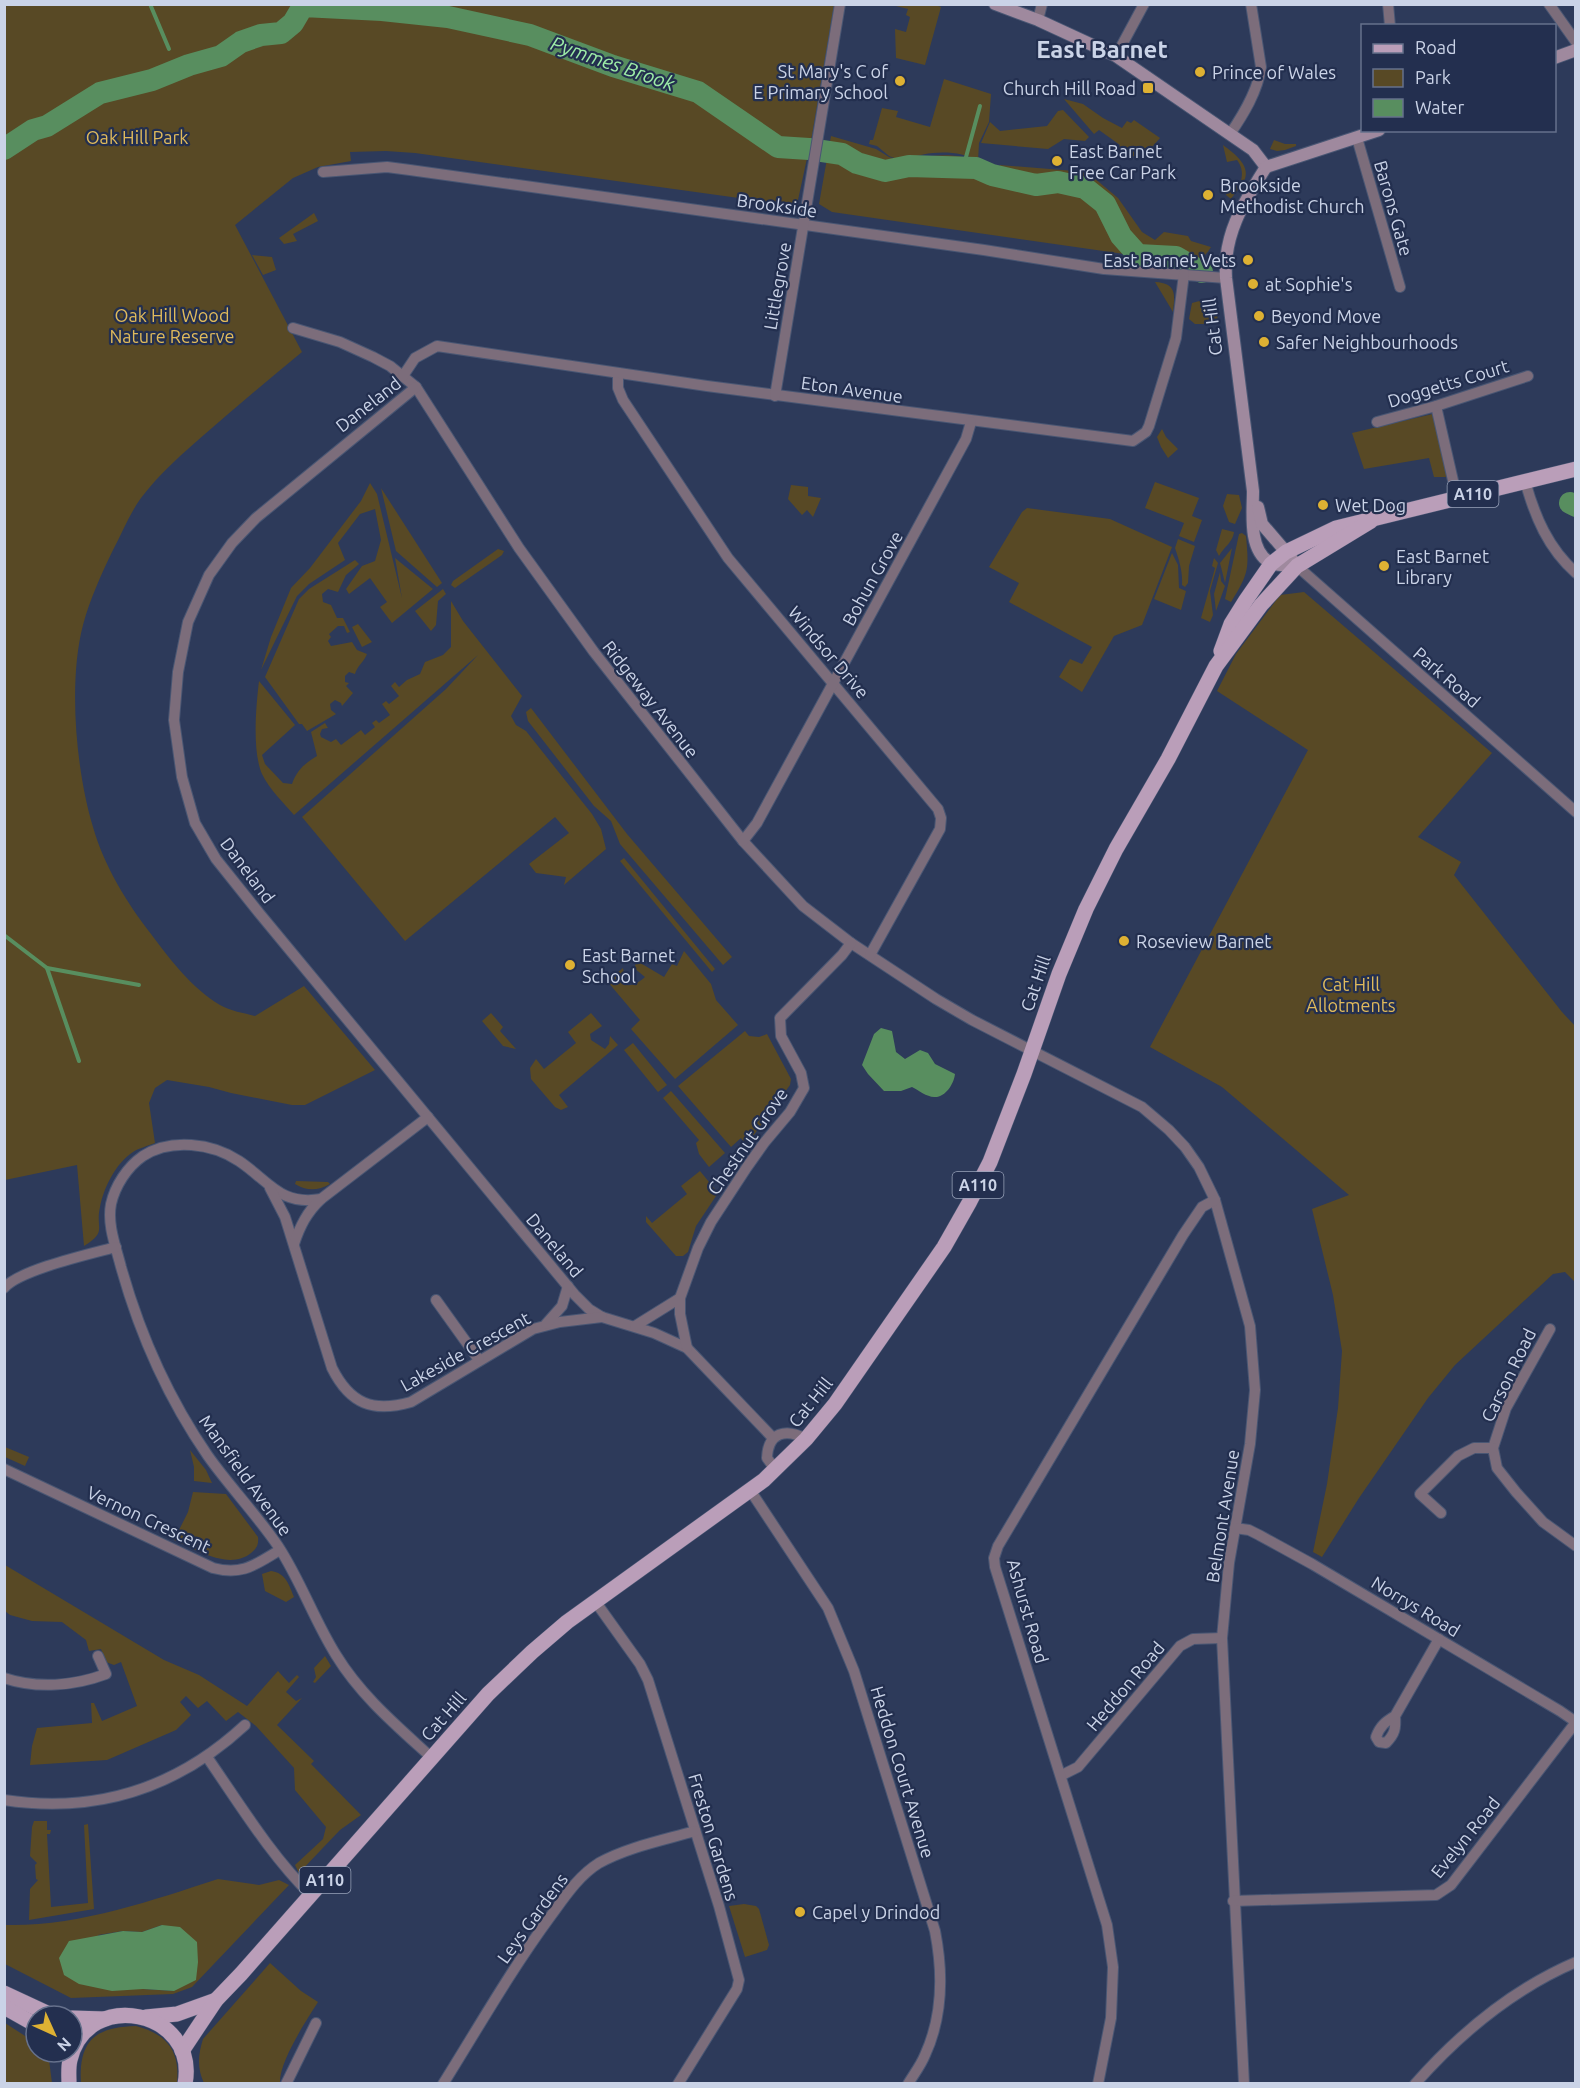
<svg xmlns="http://www.w3.org/2000/svg" width="1580" height="2088" font-family="Ubuntu,sans-serif">
	<rect width="100%" height="100%" fill="#2d3a5a"/>
	<g fill="#584925" fill-rule="evenodd">
		<polygon points="933,4 941,7 925,65 896,58 895,29 906,32 910,17 906,15 908,9 892,5"/>
		<path d="M 4,5 L 834,5 L 812,135 L 798,200 L 789,205 L 415,153 L 386,151 L 350,152 L 351,161 L 318,167 L 293,178 L 235,225 L 302,352 C 269,379 237,406 205,434 C 183,453 159,474 141,498 C 130,513 122,533 113,550 C 101,575 90,599 83,625 C 68,682 76,771 93,827 C 104,866 127,903 151,934 C 171,961 192,988 220,1005 C 230,1011 244,1013 255,1016 L 304,986 L 375,1070 L 305,1105 L 292,1105 L 231,1093 L 209,1087 L 167,1080 L 155,1088 L 149,1103 L 155,1143 C 148,1146 139,1148 133,1152 C 116,1163 104,1187 100,1207 C 95,1229 108,1231 84,1246 L 77,1165 L 5,1180 Z"/>
		<path d="M 944,79 L 991,94 L 989,122 L 979,143 L 978,161 C 958,149 926,151 906,160 C 931,155 958,151 981,164 L 981,169 L 999,171 L 1000,165 L 1087,172 L 1118,198 L 1142,232 L 1155,240 L 1164,232 L 1188,236 L 1191,241 L 1211,247 C 1205,257 1199,262 1187,263 L 832,212 L 819,204 L 831,136 L 876,149 L 889,157 L 902,161 L 889,156 L 877,146 L 869,144 L 870,140 L 873,140 L 882,108 L 898,111 L 896,117 L 930,127 Z"/>
		<polygon points="1064,99 1083,104 1103,118 1122,128 1127,121 1131,123 1134,120 1160,138 1152,147 1130,158 1118,150 1120,145 1099,130 1094,134"/>
		<polygon points="1063,110 1089,137 1085,141 1064,139 1048,149 981,143 990,122 1000,131 1047,126 1058,111"/>
		<polygon points="1274,140 1285,144 1296,144 1296,146 1285,150 1277,151 1270,149"/>
		<path d="M 1223,145 C 1235,154 1253,167 1243,183 C 1239,189 1235,193 1231,199 L 1226,195 L 1228,183 L 1241,181 C 1243,173 1242,167 1237,160 L 1227,162 Z"/>
		<polygon points="314,213 318,221 293,234 297,241 284,244 279,238"/>
		<polygon points="252,255 272,257 276,270 263,275"/>
		<path d="M 1155,282 C 1177,283 1175,295 1173,312 Z"/>
		<path d="M 1207,299 C 1218,305 1217,312 1218,324 L 1195,324 L 1189,319 L 1192,303 Z"/>
		<polygon points="1437,413 1452,477 1434,477 1429,458 1364,469 1352,433"/>
		<polygon points="1162,429 1166,437 1178,449 1168,458 1161,447 1157,437"/>
		<polygon points="1155,482 1199,498 1192,516 1202,520 1194,542 1179,536 1184,523 1145,508"/>
		<polygon points="370,483 377,494 402,598 395,558 433,589 392,623 380,607 387,602 370,578 349,594 346,589 362,566 375,561 381,540 375,509 360,514 338,543 345,560 309,584 297,596 261,670 271,637 291,588 310,568 361,501"/>
		<polygon points="791,485 808,487 808,496 821,498 813,517 807,510 802,515 788,499"/>
		<polygon points="381,488 442,583 437,587 396,551"/>
		<polygon points="1227,494 1239,495 1242,508 1235,524 1229,522 1223,506"/>
		<polygon points="1027,508 1110,519 1172,547 1142,625 1114,636 1082,692 1059,677 1070,659 1082,664 1092,647 1009,602 1019,583 989,567 1022,512"/>
		<path d="M 1222,529 L 1234,532 C 1233,542 1224,547 1219,556 L 1216,550 Z"/>
		<path d="M 1242,533 L 1246,536 C 1249,569 1249,573 1231,602 L 1225,599 L 1239,534 Z"/>
		<path d="M 1178,539 L 1195,546 L 1189,566 L 1188,583 L 1185,587 L 1182,585 C 1183,572 1179,560 1175,548 Z"/>
		<polygon points="1232,548 1225,583 1220,563"/>
		<polygon points="498,549 504,551 502,555 459,585 455,588 451,585 453,581"/>
		<polygon points="1172,553 1178,565 1179,588 1186,591 1181,610 1154,599"/>
		<polygon points="1214,558 1218,563 1210,591 1213,615 1210,622 1201,618 1215,568 1212,566"/>
		<path d="M 355,560 L 359,564 L 346,575 L 338,592 L 328,589 L 322,594 L 323,602 L 331,605 L 337,618 L 343,618 L 350,632 L 347,633 L 344,626 L 338,626 L 329,634 L 331,637 L 328,641 L 331,646 L 352,642 L 357,650 L 367,654 C 364,662 357,666 355,674 L 349,672 L 345,676 L 345,682 L 349,683 L 346,686 L 353,693 L 342,706 L 341,703 L 335,700 L 330,704 L 331,710 L 336,714 L 307,731 L 302,724 L 299,724 L 265,677 L 299,599 L 309,589 Z"/>
		<polygon points="1220,572 1221,581 1225,586 1216,611 1214,594"/>
		<polygon points="443,589 446,594 438,601 436,625 431,631 415,611"/>
		<polygon points="1304,592 1492,753 1418,837 1461,862 1454,875 1562,1012 1576,1027 1575,1282 1565,1272 1553,1274 1455,1365 1428,1398 1359,1498 1322,1557 1313,1552 1327,1484 1338,1408 1342,1351 1333,1295 1312,1209 1349,1195 1222,1087 1150,1047 1308,750 1217,691 1236,654 1280,595"/>
		<path d="M 451,601 L 463,621 L 522,696 L 511,716 L 516,725 L 526,731 L 592,814 L 601,829 L 606,849 L 564,885 L 566,877 L 536,873 L 529,864 L 569,833 L 555,817 L 405,941 L 302,817 L 446,689 L 478,655 L 294,815 C 284,803 269,789 262,774 C 252,751 256,706 259,681 L 295,725 L 262,755 L 265,764 L 283,783 L 292,784 C 297,770 304,764 317,756 L 311,732 L 325,723 L 328,728 L 322,729 L 320,734 L 321,737 L 331,742 L 336,739 L 341,745 L 361,730 L 365,735 L 375,727 L 372,723 L 376,720 L 379,723 L 390,715 L 382,704 L 386,701 L 389,704 L 399,696 L 391,686 L 395,682 L 399,687 L 407,680 L 420,674 L 425,662 L 443,655 L 451,647 Z"/>
		<polygon points="358,624 372,642 362,647 352,627"/>
		<polygon points="531,708 627,834 732,957 723,965 620,844 611,821 594,806 528,721 526,712"/>
		<polygon points="624,858 715,969 712,972 620,861"/>
		<path d="M 684,951 L 711,984 L 716,1000 L 738,1025 L 675,1079 L 631,1029 L 640,1020 L 607,981 L 623,968 L 626,985 C 634,986 639,982 645,977 L 634,968 L 637,961 L 664,977 L 672,964 L 677,966 Z"/>
		<polygon points="491,1013 503,1027 500,1031 516,1049 503,1046 482,1021"/>
		<polygon points="591,1013 602,1026 590,1034 591,1040 605,1049 609,1044 610,1036 618,1045 559,1095 568,1107 561,1110 555,1107 531,1079 530,1068 536,1059 544,1069 576,1043 568,1032"/>
		<polygon points="745,1031 749,1036 759,1037 767,1034 791,1079 790,1085 746,1146 741,1138 731,1147 678,1086"/>
		<polygon points="633,1043 667,1085 658,1092 624,1050"/>
		<polygon points="671,1091 725,1153 709,1167 699,1154 696,1143 699,1140 663,1098"/>
		<polygon points="700,1171 718,1193 696,1226 688,1252 683,1256 676,1256 646,1222 646,1216 652,1223 687,1194 681,1186"/>
		<path d="M 296,1181 L 328,1182 L 330,1184 C 318,1191 306,1191 295,1184 Z"/>
		<polygon points="5,1447 29,1457 25,1466 5,1457"/>
		<polygon points="190,1450 206,1470 212,1483 194,1481 194,1467"/>
		<path d="M 193,1492 L 226,1494 L 258,1537 C 259,1545 256,1549 251,1553 C 229,1571 195,1549 174,1540 L 188,1512 Z"/>
		<polygon points="5,1565 164,1660 199,1675 247,1706 278,1671 289,1683 297,1675 299,1677 286,1692 296,1701 302,1698 277,1725 314,1761 311,1764 361,1815 340,1830 299,1873 295,1865 323,1839 326,1827 295,1790 294,1768 256,1726 238,1712 226,1721 207,1701 198,1708 186,1696 180,1702 191,1715 176,1730 107,1760 30,1765 32,1746 37,1728 92,1723 91,1703 94,1703 102,1721 137,1706 121,1662 114,1665 106,1662 101,1649 89,1651 86,1640 62,1622 32,1621 10,1615 5,1611"/>
		<path d="M 271,1571 C 286,1573 289,1585 294,1597 L 286,1602 L 265,1591 L 262,1574 Z"/>
		<polygon points="325,1656 331,1666 315,1683 313,1682 316,1677 314,1668"/>
		<polygon points="34,1821 47,1821 47,1830 51,1830 50,1834 47,1834 51,1907 88,1903 84,1825 88,1824 94,1909 29,1920 30,1889 38,1880 36,1879 35,1865 37,1863 30,1856 32,1827"/>
		<path d="M 218,1879 L 259,1885 L 279,1880 L 289,1885 L 192,1987 L 173,1994 L 71,1998 L 5,1964 L 4,1925 C 77,1927 150,1901 218,1879 ZM 162,1925 L 174,1991 L 143,1989 L 98,1935 L 123,1931 L 142,1932 Z"/>
		<polygon points="744,1904 756,1906 759,1909 769,1945 767,1950 745,1957 729,1906"/>
		<path d="M 270,1963 L 301,1991 L 318,2002 C 306,2021 279,2062 280,2083 L 204,2083 C 197,2068 198,2055 203,2039 Z"/>
		<polygon points="5,2023 36,2043 36,2052 48,2052 52,2083 5,2083"/>
		<path d="M 136,2026 C 167,2034 180,2051 177,2083 L 81,2084 C 78,2041 95,2027 136,2026 Z"/>
	</g>
	<g fill="#588e5f">
		<path d="M 881,1028 L 892,1031 L 896,1052 L 905,1059 L 920,1050 L 928,1053 L 935,1064 L 955,1074 C 954,1084 945,1098 934,1097 C 927,1097 918,1090 912,1087 L 901,1091 L 884,1091 L 868,1074 L 862,1065 L 874,1034 Z"/>
		<polygon points="162,1925 180,1927 197,1942 198,1962 196,1980 174,1991 143,1989 112,1991 79,1984 64,1975 59,1958 69,1941 123,1931 142,1932"/>
	</g>
	<g fill="none" stroke-linecap="round" stroke-linejoin="round">
		<g stroke="#588e5f" stroke-width="4">
			<polyline points="150,4 169,49"/>
			<polyline points="963,168 980,106"/>
			<polyline points="4,935 47,968 139,985"/>
			<polyline points="47,968 79,1061"/>
		</g>
		<g stroke="#588e5f" stroke-width="22">
			<polyline points="4,149 33,130 47,126 100,93 152,80 189,65 221,56 241,42 261,35 281,33 293,23 303,6 382,10 448,17 530,35 613,66 698,92 778,147 809,149 842,154 857,163 885,171 909,166 976,168 992,175 1036,185 1058,182 1085,188 1105,204 1121,236 1138,255 1176,257 1202,272"/>
			<polyline points="1570,503 1576,506"/>
		</g>
		<g stroke="#495673" stroke-width="12">
			<g id="street">
				<polyline points="1388,4 1390,26"/>
				<polyline points="1549,4 1576,42"/>
				<polyline points="1038,20 1042,4"/>
				<polyline points="1116,56 1144,4"/>
				<path d="M 1230,134 C 1243,115 1258,91 1261,67 L 1251,4"/>
				<polyline points="1357,138 1400,287"/>
				<polyline points="323,172 387,167 410,170 984,250 1104,269 1226,278"/>
				<polyline points="293,328 340,342 373,357 390,366 416,387 519,548 594,652 743,841 803,906 851,943 936,999 972,1020 1142,1107 1169,1130 1185,1147 1199,1167 1215,1200 1250,1326 1255,1390 1250,1444 1229,1563 1222,1638 1244,2084"/>
				<polyline points="618,373 618,388 623,400 728,558 938,809 941,818 940,829 870,955"/>
				<polyline points="403,376 415,358 437,346 707,386 1133,441 1146,432 1149,426 1176,338 1184,274"/>
				<polyline points="416,387 256,518 232,543 209,575 188,622 178,672 174,720 182,777 195,823 216,859 260,914 575,1295 589,1309 602,1317 654,1333 687,1348 773,1438"/>
				<polyline points="775,396 840,4"/>
				<polyline points="1436,406 1457,498"/>
				<polyline points="1377,422 1436,406 1528,376"/>
				<path d="M 1525,481 C 1535,517 1548,548 1576,573"/>
				<polyline points="1297,566 1576,812"/>
				<polyline points="743,841 757,823 966,439 971,422"/>
				<path d="M 428,1117 L 321,1199 C 280,1206 269,1181 239,1161 C 212,1143 171,1138 143,1156 C 127,1167 115,1186 111,1204 C 107,1225 116,1247 121,1267 C 140,1335 168,1398 208,1456 C 230,1487 257,1515 278,1546 C 301,1581 314,1620 336,1655 C 361,1696 397,1726 432,1758"/>
				<path d="M 270,1188 L 285,1217 L 332,1368 C 350,1404 373,1413 411,1402 L 533,1329 L 560,1322 L 602,1317"/>
				<path d="M 294,1244 C 300,1226 307,1212 321,1199"/>
				<path d="M 4,1288 C 19,1270 90,1254 116,1247"/>
				<polyline points="436,1300 479,1360"/>
				<polyline points="546,1324 562,1306 568,1286"/>
				<polyline points="635,1326 680,1298"/>
				<polyline points="1550,1329 1506,1408 1493,1448 1497,1468 1516,1492 1543,1522 1576,1546"/>
				<polyline points="687,1348 680,1314 680,1298 698,1248 711,1222 747,1167 764,1143 790,1112 804,1088 801,1073 781,1036 780,1018 842,955 851,943"/>
				<path d="M 4,1469 L 213,1568 C 243,1576 256,1564 280,1550"/>
				<path d="M 775,1469 L 767,1458 C 768,1432 786,1428 806,1439"/>
				<path d="M 750,1490 L 828,1608 L 854,1671 L 935,1931 C 943,1972 943,2016 925,2055 C 921,2065 914,2074 908,2084"/>
				<polyline points="1441,1513 1420,1494 1458,1456 1474,1448 1493,1448"/>
				<polyline points="1235,1528 1249,1530 1259,1535 1312,1564 1560,1711 1576,1722"/>
				<polyline points="595,1601 640,1664 648,1680 719,1906 739,1980 737,1989 678,2084"/>
				<path d="M 4,1678 C 37,1689 74,1686 106,1674 L 98,1656"/>
				<path d="M 1395,1716 C 1396,1728 1395,1734 1386,1743 L 1379,1742 L 1376,1737 C 1380,1726 1385,1722 1395,1716 L 1439,1639"/>
				<path d="M 207,1757 C 239,1803 271,1856 311,1895"/>
				<polyline points="1062,1775 1078,1767 1180,1646 1193,1639 1222,1638"/>
				<path d="M 4,1800 C 96,1814 177,1788 245,1725"/>
				<polyline points="1233,1901 1436,1895 1451,1885 1576,1722"/>
				<polyline points="286,2084 316,2023"/>
				<path d="M 443,2084 C 478,2028 511,1970 550,1917 C 564,1898 578,1876 599,1863 C 628,1847 664,1840 695,1831"/>
				<polyline points="1098,2084 1111,2018 1113,1967 1107,1925 995,1567 994,1558 998,1546 1183,1235 1202,1207 1215,1200"/>
				<path d="M 1415,2084 C 1460,2033 1513,1989 1576,1962"/>
			</g>
		</g>
		<g stroke="#495673" stroke-width="14">
			<g id="secondary">
				<polyline points="995,4 1038,20 1116,56 1253,150 1266,167"/>
				<polyline points="1554,58 1576,50"/>
				<path d="M 1266,167 C 1244,202 1223,234 1226,278 L 1253,491 C 1253,512 1248,549 1269,562 C 1276,566 1289,565 1297,566"/>
				<polyline points="1266,167 1379,130"/>
				<polyline points="1258,507 1262,524 1292,559"/>
			</g>
		</g>
		<g stroke="#495673" stroke-width="16">
			<g id="primary">
				<polyline points="1221,651 1231,624 1246,600 1271,564 1286,552 1336,528 1576,469"/>
				<polyline points="4,1993 47,2013 62,2016"/>
				<polyline points="4,2007 36,2025"/>
				<polyline points="146,2017 177,2014 216,2000"/>
				<polyline points="72,2018 105,2019"/>
				<polyline points="182,2051 216,2000 241,1974 488,1694 532,1652 567,1622 764,1480 806,1439 835,1404 944,1247 969,1203 990,1162 1024,1074 1059,974 1086,909 1116,849 1168,759 1216,666 1261,605 1297,566 1371,521"/>
				<path d="M 69,2084 C 69,2076 68,2068 70,2060 C 87,1987 199,2010 185,2084"/>
			</g>
		</g>
		<use href="#street" stroke="#7c6d7b" stroke-width="10"/>
		<use href="#secondary" stroke="#9f899e" stroke-width="12"/>
		<use href="#primary" stroke="#ba9eb9" stroke-width="15"/>
	</g>
	<g fill="#deb133" stroke="#232f4f" stroke-width="2">
		<circle cx="1200" cy="72" r="6"/>
		<circle cx="900" cy="81" r="6"/>
		<rect x="1142" y="82" width="12" height="12" rx="3"/>
		<circle cx="1057" cy="161" r="6"/>
		<circle cx="1208" cy="195" r="6"/>
		<circle cx="1248" cy="260" r="6"/>
		<circle cx="1253" cy="284" r="6"/>
		<circle cx="1259" cy="316" r="6"/>
		<circle cx="1264" cy="342" r="6"/>
		<circle cx="1323" cy="505" r="6"/>
		<circle cx="1384" cy="566" r="6"/>
		<circle cx="1124" cy="941" r="6"/>
		<circle cx="570" cy="965" r="6"/>
		<circle cx="800" cy="1912" r="6"/>
	</g>
	<g text-anchor="middle" dominant-baseline="central" stroke-width="4.5" stroke-linejoin="round" paint-order="stroke">
		<g fill="#232f4f" stroke="#98a2b9" stroke-width="1.5">
			<rect x="1447.5" y="481" width="51" height="26" rx="4.5"/>
			<rect x="952.5" y="1172" width="51" height="26" rx="4.5"/>
			<rect x="299.5" y="1867" width="51" height="26" rx="4.5"/>
		</g>
		<g font-size="16" font-weight="bold" fill="#cad3e7">
			<text x="1473" y="494">A110</text>
			<text x="978" y="1185">A110</text>
			<text x="325" y="1880">A110</text>
		</g>
		<g font-size="18" fill="#cad3e7" stroke="#232f4f" text-anchor="start">
			<text x="888" y="71" text-anchor="end">St Mary's C of<tspan x="888" dy="21">E Primary School</tspan></text>
			<text x="1212" y="72">Prince of Wales</text>
			<text x="1136" y="88" text-anchor="end">Church Hill Road</text>
			<text x="1069" y="151">East Barnet<tspan x="1069" dy="21">Free Car Park</tspan></text>
			<text x="1220" y="185">Brookside<tspan x="1220" dy="21">Methodist Church</tspan></text>
			<text x="1236" y="260" text-anchor="end">East Barnet Vets</text>
			<text x="1265" y="284">at Sophie's</text>
			<text x="1271" y="316">Beyond Move</text>
			<text x="1276" y="342">Safer Neighbourhoods</text>
			<text x="1335" y="505">Wet Dog</text>
			<text x="1396" y="556">East Barnet<tspan x="1396" dy="21">Library</tspan></text>
			<text x="1136" y="941">Roseview Barnet</text>
			<text x="582" y="955">East Barnet<tspan x="582" dy="21">School</tspan></text>
			<text x="812" y="1912">Capel y Drindod</text>
		</g>
		<g font-size="18" fill="#e0ba5b" stroke="#232f4f">
			<text x="137" y="137">Oak Hill Park</text>
			<text x="172" y="315">Oak Hill Wood<tspan x="172" dy="21">Nature Reserve</tspan></text>
			<text x="1351" y="984">Cat Hill<tspan x="1351" dy="21">Allotments</tspan></text>
		</g>
		<g font-size="18" fill="#cad3e7" stroke="#232f4f">
			<text transform="translate(777 205) rotate(8)">Brookside</text>
			<text transform="translate(1394 208) rotate(74)">Barons Gate</text>
			<text transform="translate(777 286) rotate(-80)">Littlegrove</text>
			<text transform="translate(1212 327) rotate(-97)">Cat Hill</text>
			<text transform="translate(1448 383) rotate(-17)">Doggetts Court</text>
			<text transform="translate(852 389) rotate(8)">Eton Avenue</text>
			<text transform="translate(368 404) rotate(-38)">Daneland</text>
			<text transform="translate(872 578) rotate(-61)">Bohun Grove</text>
			<text transform="translate(829 652) rotate(50)">Windsor Drive</text>
			<text transform="translate(1447 677) rotate(41)">Park Road</text>
			<text transform="translate(651 699) rotate(52)">Ridgeway Avenue</text>
			<text transform="translate(248 870) rotate(53)">Daneland</text>
			<text transform="translate(1035 983) rotate(-71)">Cat Hill</text>
			<text transform="translate(747 1141) rotate(-55)">Chestnut Grove</text>
			<text transform="translate(555 1245) rotate(50)">Daneland</text>
			<text transform="translate(465 1351) rotate(-29)">Lakeside Crescent</text>
			<text transform="translate(1508 1375) rotate(-64)">Carson Road</text>
			<text transform="translate(810 1402) rotate(-51)">Cat Hill</text>
			<text transform="translate(246 1475) rotate(54)">Mansfield Avenue</text>
			<text transform="translate(1222 1516) rotate(-81)">Belmont Avenue</text>
			<text transform="translate(149 1519) rotate(25)">Vernon Crescent</text>
			<text transform="translate(1416 1606) rotate(31)">Norrys Road</text>
			<text transform="translate(1028 1611) rotate(74)">Ashurst Road</text>
			<text transform="translate(1125 1686) rotate(-50)">Heddon Road</text>
			<text transform="translate(443 1716) rotate(-49)">Cat Hill</text>
			<text transform="translate(903 1772) rotate(73)">Heddon Court Avenue</text>
			<text transform="translate(714 1837) rotate(73)">Freston Gardens</text>
			<text transform="translate(1465 1837) rotate(-51)">Evelyn Road</text>
			<text transform="translate(532 1918) rotate(-54)">Leys Gardens</text>
		</g>
		<g font-size="20" font-style="italic" fill="#9deca7" stroke="#232f4f">
			<text transform="translate(613 63) rotate(19)">Pymmes Brook</text>
		</g>
		<g font-size="24" font-weight="bold" fill="#cad3e7" stroke="#232f4f">
			<text x="1102" y="49">East Barnet</text>
		</g>
	</g>
	<rect width="1580" height="2088" fill="none" stroke="#cad3e7" stroke-width="12"/>
	<rect x="1361" y="24" width="195" height="108" fill="#232f4f" stroke="#66718c" stroke-width="1.5"/>
	<rect x="1373" y="44" width="30" height="9" fill="#ba9eb9" stroke="#66718c" stroke-width="1.5"/>
	<text x="1415" y="54" font-size="18" fill="#cad3e7">Road</text>
	<rect x="1373" y="69" width="30" height="18" fill="#584925" stroke="#66718c" stroke-width="1.5"/>
	<text x="1415" y="84" font-size="18" fill="#cad3e7">Park</text>
	<rect x="1373" y="99" width="30" height="18" fill="#588e5f" stroke="#66718c" stroke-width="1.5"/>
	<text x="1415" y="114" font-size="18" fill="#cad3e7">Water</text>
	<g transform="translate(54 2034) rotate(135)"><circle r="28" fill="#232f4f" stroke="#66718c" stroke-width="1.5"/>
	<path d="M0-4.5L10 22L0 15L-10 22Z" fill="#deb133"/>
	<text y="-9" font-size="16" font-weight="bold" text-anchor="middle" fill="#cad3e7">N</text>
	</g>
</svg>
